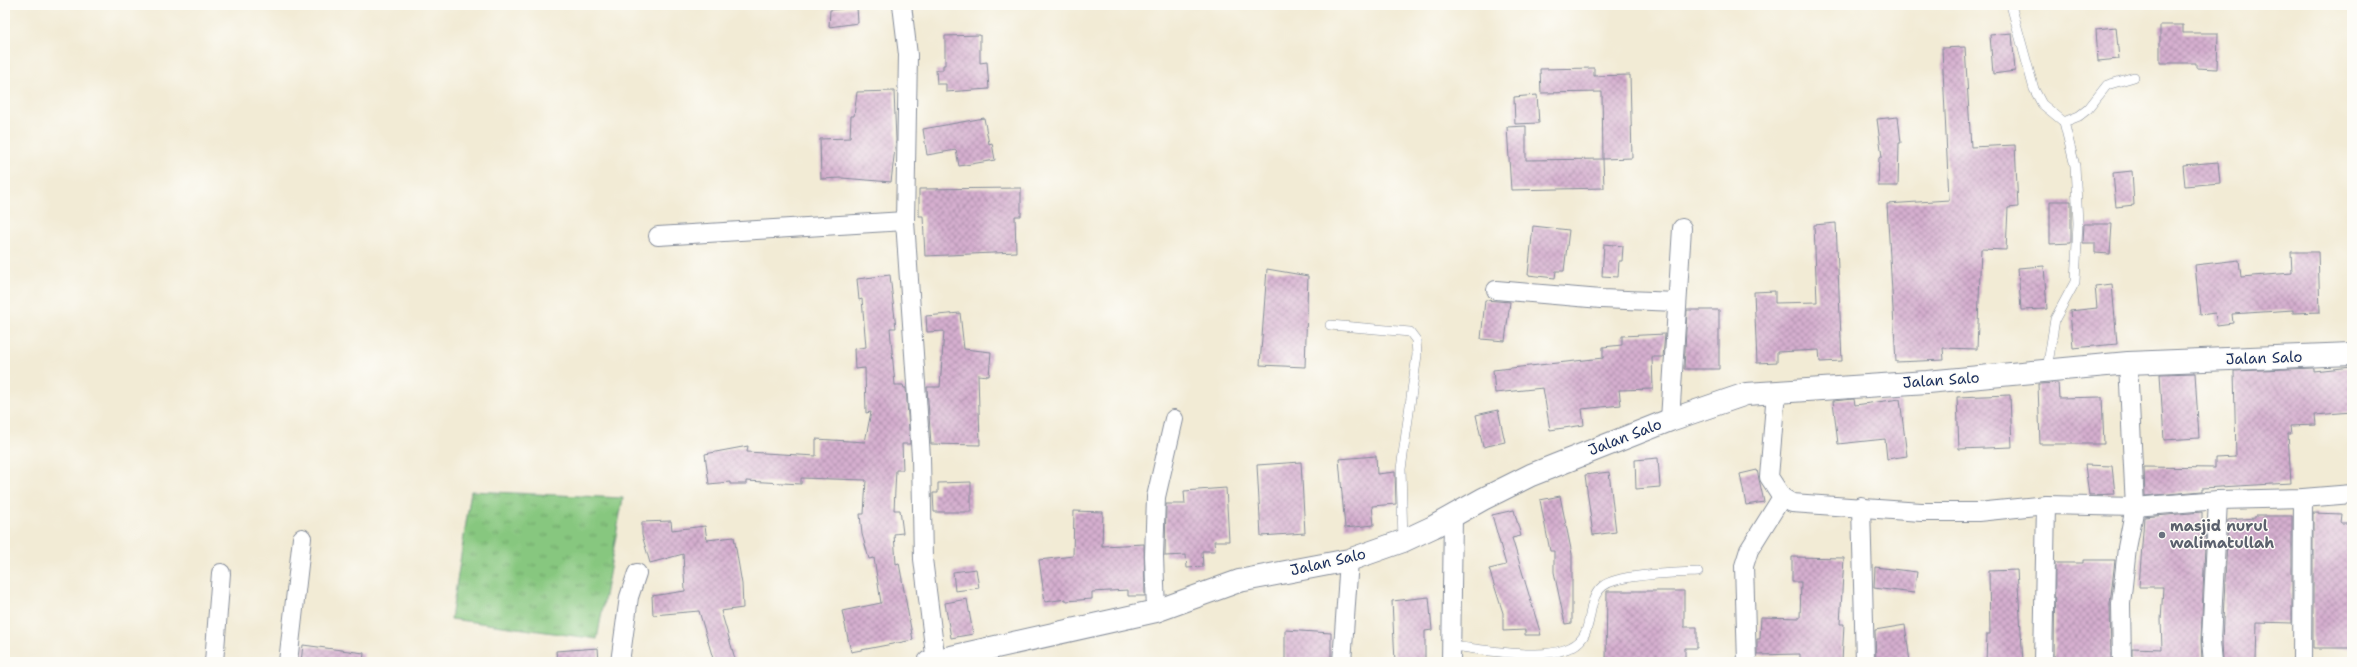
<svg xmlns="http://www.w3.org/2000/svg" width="2357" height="667" font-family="'Shantell Sans',sans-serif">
	<defs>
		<pattern id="grass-tufts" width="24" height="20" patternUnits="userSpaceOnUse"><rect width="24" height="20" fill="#87c77f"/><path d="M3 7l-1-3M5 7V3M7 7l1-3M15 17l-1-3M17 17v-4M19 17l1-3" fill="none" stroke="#6ea26b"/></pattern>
		<pattern id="building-cross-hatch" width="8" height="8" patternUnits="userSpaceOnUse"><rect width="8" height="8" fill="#d5afcf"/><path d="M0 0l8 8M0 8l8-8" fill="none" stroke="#ac8fab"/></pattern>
	</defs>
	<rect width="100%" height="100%" fill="#fdfcf7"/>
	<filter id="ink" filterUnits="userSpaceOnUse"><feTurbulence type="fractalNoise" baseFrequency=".025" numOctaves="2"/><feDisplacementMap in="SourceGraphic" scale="8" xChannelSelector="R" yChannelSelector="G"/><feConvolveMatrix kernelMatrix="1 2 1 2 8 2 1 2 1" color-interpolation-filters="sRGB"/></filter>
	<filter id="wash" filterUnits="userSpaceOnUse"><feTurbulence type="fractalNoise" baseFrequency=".012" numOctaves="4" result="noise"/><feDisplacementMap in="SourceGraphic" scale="16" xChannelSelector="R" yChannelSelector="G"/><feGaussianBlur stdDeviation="0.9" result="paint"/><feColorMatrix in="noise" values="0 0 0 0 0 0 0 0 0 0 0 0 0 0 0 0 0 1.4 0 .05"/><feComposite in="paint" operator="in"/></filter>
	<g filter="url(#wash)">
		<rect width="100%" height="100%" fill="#f2ebd5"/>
		<polygon fill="url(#grass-tufts)" stroke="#517b6e" points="471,491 623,498 597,639 451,619"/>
		<g id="blocks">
			<g fill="url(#building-cross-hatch)">
				<polygon points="857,7 858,23 829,27 830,10"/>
				<polygon points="2160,25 2183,25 2183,33 2218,33 2217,69 2196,68 2196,63 2160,63"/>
				<polygon points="2116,27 2119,59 2098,61 2096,29"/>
				<polygon points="2012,33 2015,71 1993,74 1990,35"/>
				<polygon points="980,35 980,63 987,62 989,89 946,92 946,84 937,84 936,70 943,70 943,65 945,65 945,36"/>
				<polygon points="1965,47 1971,147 2015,145 2018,207 2008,208 2006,250 1981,249 1977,349 1943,348 1944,360 1896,362 1887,204 1949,200 1942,48"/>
				<polygon points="1594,68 1594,76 1630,75 1632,158 1603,159 1602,92 1541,93 1540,69"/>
				<polygon points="894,91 896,140 891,182 842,178 821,179 820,139 850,138 851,116 854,116 857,92"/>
				<polygon points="1537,95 1539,123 1515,124 1514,97"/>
				<polygon points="1898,117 1901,143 1899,143 1898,186 1878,186 1879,157 1882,157 1877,119"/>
				<polygon points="984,118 989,144 992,143 995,160 959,166 956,150 927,155 923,129"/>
				<polygon points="1526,126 1526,160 1603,159 1604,188 1511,190 1507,127"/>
				<polygon points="2218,162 2220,183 2185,186 2183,165"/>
				<polygon points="2132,171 2134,205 2116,207 2113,173"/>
				<polygon points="1021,188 1021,216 1015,216 1016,252 925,256 923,216 919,216 919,189"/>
				<polygon points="2050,201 2071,201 2071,243 2050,244"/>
				<polygon points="1836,223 1842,361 1820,362 1819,350 1777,352 1777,362 1757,363 1754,292 1775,291 1775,303 1817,302 1814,225"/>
				<polygon points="2084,224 2112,224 2110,254 2095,253 2095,243 2083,243"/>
				<polygon points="1533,226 1569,230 1564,271 1556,271 1555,278 1528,275"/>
				<polygon points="1604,244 1623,246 1622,261 1619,261 1618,277 1602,276"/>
				<polygon points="2291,252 2318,252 2320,312 2293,313 2293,310 2232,314 2233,323 2217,325 2215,313 2200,315 2195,265 2239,260 2241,277 2292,273"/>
				<polygon points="2044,266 2047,309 2021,310 2018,268"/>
				<polygon points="1267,269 1308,276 1305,367 1260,365"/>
				<polygon points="890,275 896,328 890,328 895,385 903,385 904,388 906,388 910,444 902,444 903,470 896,470 894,510 900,510 903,533 894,534 896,564 899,563 913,640 851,652 842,611 881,603 874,558 869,559 862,534 860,514 864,514 866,480 801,478 801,484 746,481 746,484 730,484 730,482 709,484 705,454 748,446 747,452 816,456 816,439 865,442 871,412 866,413 865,368 855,369 854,349 866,347 862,299 859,300 857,279"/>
				<polygon points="2112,284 2117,344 2073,348 2070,311 2097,308 2095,286"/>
				<polygon points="1485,300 1510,302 1505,341 1481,339"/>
				<polygon points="1687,310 1719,310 1719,369 1684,369"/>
				<polygon points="960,313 964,349 991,352 989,376 978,375 980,445 931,444 927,387 940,387 944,331 927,332 926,316"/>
				<polygon points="1665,334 1663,357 1652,357 1653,389 1619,390 1621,405 1582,409 1584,425 1550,430 1543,388 1495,393 1493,370 1603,358 1603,347 1622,345 1622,336"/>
				<polygon points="2352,367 2352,412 2315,415 2316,425 2290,426 2291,434 2288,434 2291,483 2202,488 2202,491 2145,496 2144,467 2215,468 2215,458 2236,457 2234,371 2314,368 2314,371"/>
				<polygon points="2195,373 2199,438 2164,440 2160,374"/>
				<polygon points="2058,383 2059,398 2102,397 2104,444 2040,444 2038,384"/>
				<polygon points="2010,395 2012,447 1959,449 1957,397"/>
				<polygon points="1854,399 1855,405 1900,399 1907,456 1887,459 1885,439 1838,444 1833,401"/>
				<polygon points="1498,410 1505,442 1483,447 1476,415"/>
				<polygon points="1376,456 1377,474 1395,472 1396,504 1372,506 1374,525 1345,528 1339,459"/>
				<polygon points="1658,458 1660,487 1636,489 1635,460"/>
				<polygon points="1301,462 1305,533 1261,536 1257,465"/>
				<polygon points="2085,465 2112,466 2115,494 2089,495"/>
				<polygon points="1757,470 1764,502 1746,505 1740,474"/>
				<polygon points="1609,472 1616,532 1593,535 1585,475"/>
				<polygon points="971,482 971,512 934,512 933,493 938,493 938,483"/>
				<polygon points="1226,488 1229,541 1214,541 1215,551 1202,551 1203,567 1187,568 1186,555 1165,556 1166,504 1185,504 1184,491"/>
				<polygon points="1560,496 1572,554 1572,623 1565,624 1554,572 1554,551 1550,551 1540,500"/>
				<polygon points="1514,510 1521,536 1512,538 1541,635 1525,635 1525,630 1503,631 1503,613 1489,569 1506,565 1492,515"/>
				<polygon points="1074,511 1103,512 1102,546 1144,544 1145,596 1128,596 1128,590 1092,592 1092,599 1066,601 1066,599 1045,602 1039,560 1073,556"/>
				<polygon points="2202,512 2202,521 2206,521 2201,640 2202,662 2132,662 2132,648 2162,649 2161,620 2163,587 2139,587 2144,517"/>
				<polygon points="2313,513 2342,514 2341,523 2352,523 2352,648 2313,648"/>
				<polygon points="2255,516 2292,516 2292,623 2257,622 2256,662 2223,662 2222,641 2228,520 2255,518"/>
				<polygon points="671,521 672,530 705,526 707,540 734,537 742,584 743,608 721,611 736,662 714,662 699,611 653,615 652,596 685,591 683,554 650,563 642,535 642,522"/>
				<polygon points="1792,557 1844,558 1840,624 1844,624 1842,662 1800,662 1800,654 1757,655 1757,639 1760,639 1761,617 1800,618 1801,582 1792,582"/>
				<polygon points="2083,560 2115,560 2110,604 2111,659 2054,662 2055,563 2083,563"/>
				<polygon points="1875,567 1917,572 1914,593 1874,588"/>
				<polygon points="976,569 979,588 955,591 953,572"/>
				<polygon points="2017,570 2023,662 1986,662 1987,634 1990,634 1989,571"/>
				<polygon points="1607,591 1684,591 1684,627 1697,627 1697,648 1685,648 1685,662 1606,662"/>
				<polygon points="1429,597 1432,630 1425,631 1425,662 1395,662 1392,601"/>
				<polygon points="967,599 973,634 951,638 945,603"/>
				<polygon points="1905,625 1910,662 1876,662 1875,630"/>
				<polygon points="1285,630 1331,633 1331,662 1285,662"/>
				<polygon points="303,645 364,653 363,662 301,662"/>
				<polygon points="598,648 599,662 557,662 556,651"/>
			</g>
		</g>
	</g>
	<g filter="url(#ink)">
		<use href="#blocks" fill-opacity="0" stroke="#868d9a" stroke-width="1"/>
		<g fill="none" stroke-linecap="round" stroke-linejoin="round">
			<g stroke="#868d9a" stroke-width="10">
				<g id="service">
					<polyline points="2011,5 2034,89 2042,104 2064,122"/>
					<polyline points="1330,325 1410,332 1416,340 1417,355 1401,469 1403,541"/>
					<polyline points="2047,370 2055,319 2075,282 2078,223 2075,166 2064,122 2079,116 2088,109 2107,85 2134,77"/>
					<path d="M 1452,646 C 1483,649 1563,667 1583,637 C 1593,622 1587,599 1603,586 C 1618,574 1677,573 1698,572"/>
				</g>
			</g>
			<g stroke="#868d9a" stroke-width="20">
				<g id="minor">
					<polyline points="902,5 908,55 905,221 921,457 923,559 936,662"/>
					<polyline points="658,236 905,221"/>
					<polyline points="1496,290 1601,299 1677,302"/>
					<polyline points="1776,392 1769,477 1782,497 1792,503 1921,512 1978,512 2046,505"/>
					<polyline points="1670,420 1682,228"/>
					<polyline points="1861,506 1865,662"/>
					<polyline points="1156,611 1154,556 1156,497 1174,419"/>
					<polyline points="214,662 221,573"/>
					<polyline points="288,662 302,538"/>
					<polyline points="620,662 629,597 637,573"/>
					<polyline points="1342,662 1349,560"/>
					<polyline points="1451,662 1453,516"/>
					<polyline points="1747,662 1744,566 1749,550 1782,497"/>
					<polyline points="2043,662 2046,505 2135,507 2218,500 2303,498 2352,494"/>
					<polyline points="2122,662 2121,604 2127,548 2135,507 2128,363"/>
					<polyline points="2213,662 2211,641 2218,500"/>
					<polyline points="2302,662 2303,498"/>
				</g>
			</g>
			<g stroke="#868d9a" stroke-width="24">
				<polyline id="tertiary" points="929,662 1156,611 1239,581 1349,560 1403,541 1433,527 1483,499 1531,475 1670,420 1746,394 1927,382 2128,363 2352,354"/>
			</g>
			<use href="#service" stroke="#fff" stroke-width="9"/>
			<use href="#minor" stroke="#fff" stroke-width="18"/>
			<use href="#tertiary" stroke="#fff" stroke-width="22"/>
		</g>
	</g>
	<circle fill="#6b7280" stroke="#fdfcf7" stroke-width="1.5" cx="2162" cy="535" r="4"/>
	<g text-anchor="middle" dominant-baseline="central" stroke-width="3" stroke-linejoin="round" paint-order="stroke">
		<g font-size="15" fill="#1b2f5e" stroke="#fdfcf7">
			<text transform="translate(2264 358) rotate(-2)">Jalan Salo</text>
			<text transform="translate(1941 380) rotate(-4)">Jalan Salo</text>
			<text transform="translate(1625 437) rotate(-21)">Jalan Salo</text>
			<text transform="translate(1328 562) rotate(-13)">Jalan Salo</text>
		</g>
		<g font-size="15" font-weight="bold" fill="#5b616d" stroke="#fdfcf7" text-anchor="start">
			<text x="2170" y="526">masjid nurul<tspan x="2170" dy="17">walimatullah</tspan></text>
		</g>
	</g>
	<rect width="2357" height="667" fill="none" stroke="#fdfcf7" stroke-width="20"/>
</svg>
